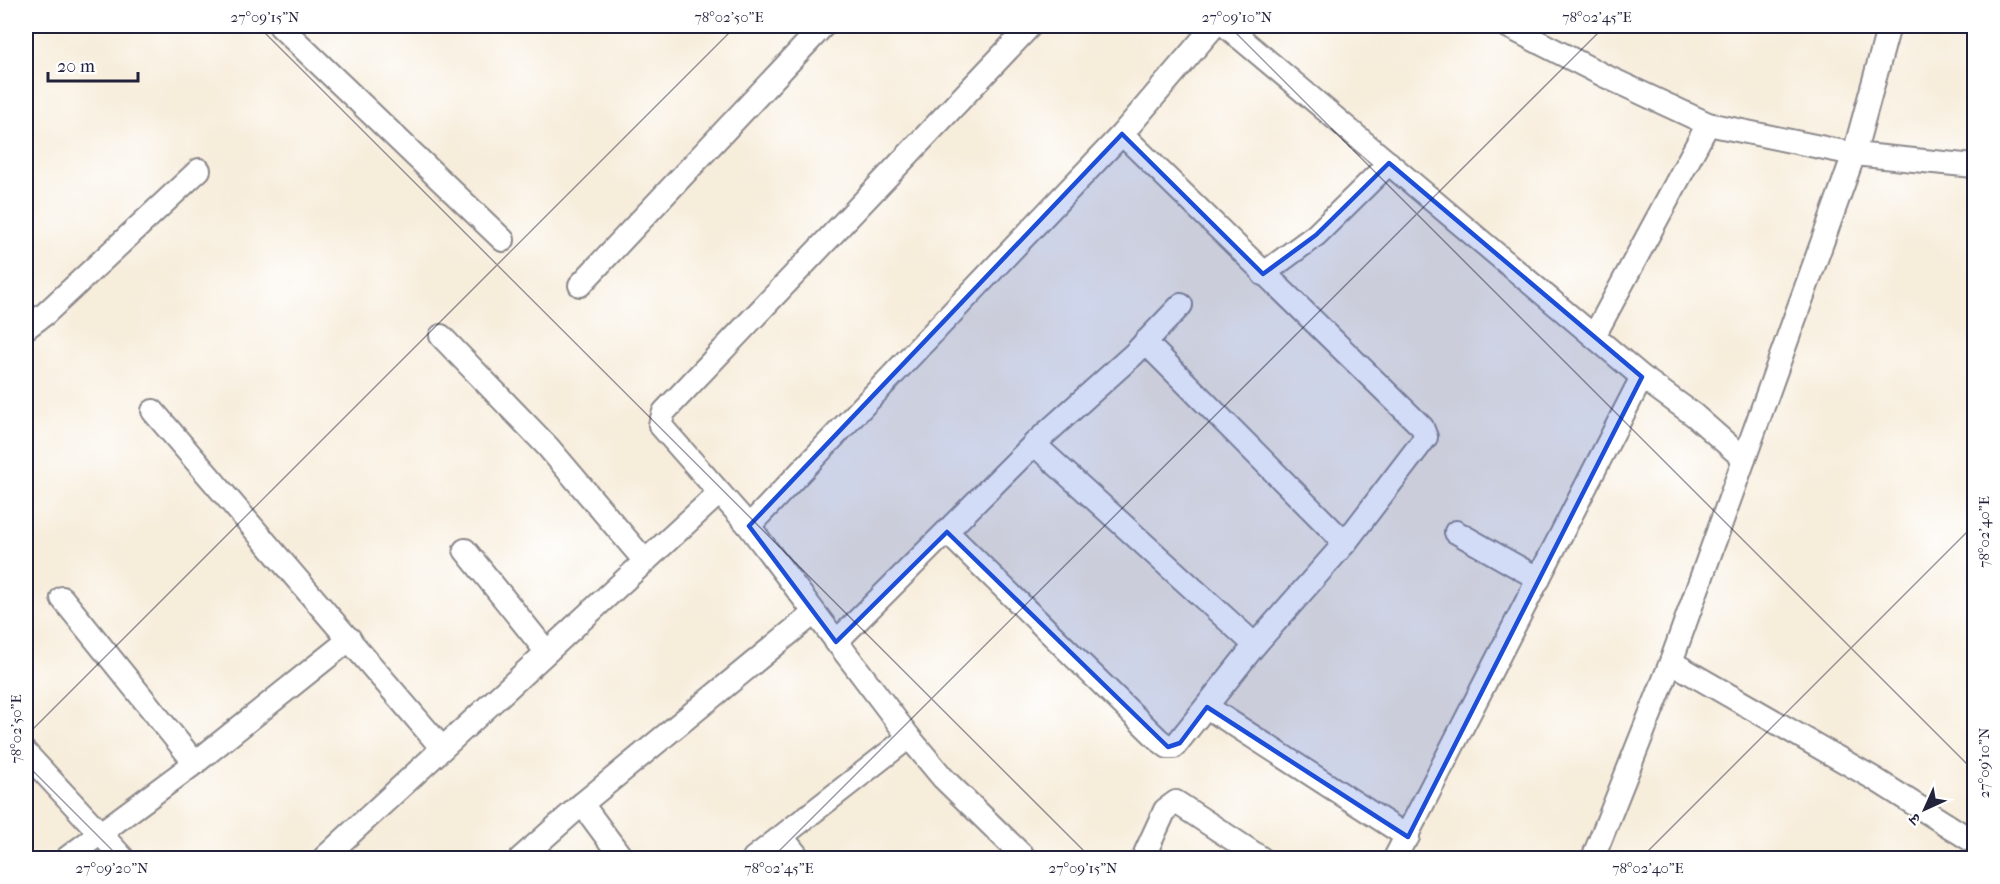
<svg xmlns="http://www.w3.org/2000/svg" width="2000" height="884" font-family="'IM FELL French Canon','Noto Serif Devanagari',serif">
	<rect width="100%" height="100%" fill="#fff"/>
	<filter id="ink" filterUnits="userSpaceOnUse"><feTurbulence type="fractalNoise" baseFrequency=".0167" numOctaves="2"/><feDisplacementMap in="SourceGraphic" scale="12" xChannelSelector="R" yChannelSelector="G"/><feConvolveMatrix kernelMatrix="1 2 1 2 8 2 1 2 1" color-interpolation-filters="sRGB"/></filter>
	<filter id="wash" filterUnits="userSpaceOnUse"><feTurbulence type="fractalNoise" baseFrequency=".008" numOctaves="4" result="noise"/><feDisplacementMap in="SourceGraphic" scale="24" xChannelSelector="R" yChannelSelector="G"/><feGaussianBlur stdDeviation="1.35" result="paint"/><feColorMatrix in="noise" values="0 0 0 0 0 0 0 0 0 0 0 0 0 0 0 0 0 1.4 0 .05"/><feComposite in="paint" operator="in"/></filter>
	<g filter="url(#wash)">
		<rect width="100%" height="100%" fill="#f7eddb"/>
	</g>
	<g filter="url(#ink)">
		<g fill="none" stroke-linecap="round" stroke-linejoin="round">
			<g stroke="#8c888b" stroke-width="26">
				<g id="street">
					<polyline points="280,26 503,240"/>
					<polyline points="1226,26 1642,377 1694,415 1744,459"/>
					<polyline points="1507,26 1605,76 1708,124 1854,154 1974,166"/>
					<polyline points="1263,274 1316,235 1389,163"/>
					<polyline points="580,285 823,26"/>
					<polyline points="26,328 45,314 199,170"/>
					<polyline points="441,336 548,447 645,561"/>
					<polyline points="1594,336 1708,124"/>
					<polyline points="1145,342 1345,543"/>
					<polyline points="153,411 441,747"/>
					<polyline points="1034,444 1255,645"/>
					<polyline points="749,526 1122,134 1214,26"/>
					<polyline points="947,532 1159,740 1168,747 1174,747 1255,645 1345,543 1426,437 1422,427 1122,134"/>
					<polyline points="1456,532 1539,579"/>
					<polyline points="465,550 546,651"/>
					<polyline points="62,598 195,763"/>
					<polyline points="836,642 1034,444 1134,354 1181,305"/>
					<polyline points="1671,662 1873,778 1974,842"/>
					<polyline points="1207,707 1408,837"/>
					<polyline points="26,753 123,858"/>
					<polyline points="582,804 622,858"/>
					<polyline points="783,838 799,858"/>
					<polyline points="67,858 195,763 350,639"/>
					<polyline points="324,858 719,493"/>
					<polyline points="521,858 582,804 814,613"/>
					<polyline points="754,858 909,737"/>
					<polyline points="1025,858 943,778 909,737 749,526 660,425 664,412 1030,26"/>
					<polyline points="1143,858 1165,810 1176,802 1261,858"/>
					<polyline points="1395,858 1642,377"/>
					<polyline points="1593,858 1671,662 1854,154 1889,26"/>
				</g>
			</g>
			<use href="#street" stroke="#fff" stroke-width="22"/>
		</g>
	</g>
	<path fill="#1d4ed8" fill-opacity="0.2" stroke="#1d4ed8" stroke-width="4.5" stroke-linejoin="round" d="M 1122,134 L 1263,274 L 1316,235 L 1389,163 L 1642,377 L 1408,837 L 1207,707 L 1180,743 L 1168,747 L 947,532 L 836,642 L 749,526 Z"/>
	<path fill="none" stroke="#22223b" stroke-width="1.5" stroke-opacity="0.45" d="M 258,26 L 1091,858M 1229,26 L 1974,771M 26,736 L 736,26M 26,764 L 120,858M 772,858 L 1605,26M 1641,858 L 1974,525"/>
	<rect width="2000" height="884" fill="none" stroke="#fff" stroke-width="66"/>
	<g transform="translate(1925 809) rotate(225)" stroke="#ffffff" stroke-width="4.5" paint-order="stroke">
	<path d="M0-4.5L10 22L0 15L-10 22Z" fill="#22223b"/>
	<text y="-9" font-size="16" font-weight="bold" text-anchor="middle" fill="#22223b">उ</text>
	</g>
	<path d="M48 72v9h90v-9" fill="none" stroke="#22223b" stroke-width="3"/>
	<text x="57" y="72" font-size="18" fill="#22223b" stroke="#ffffff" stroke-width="4.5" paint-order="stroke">20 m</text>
	<rect x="33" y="33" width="1934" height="818" fill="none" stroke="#22223b" stroke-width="2"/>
	<g font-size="15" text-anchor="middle" fill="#22223b">
		<text x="265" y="22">27°09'15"N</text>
		<text x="729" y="22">78°02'50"E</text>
		<text x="1237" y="22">27°09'10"N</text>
		<text x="1597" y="22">78°02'45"E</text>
		<text transform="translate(1984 532) rotate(-90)" y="5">78°02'40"E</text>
		<text transform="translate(16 729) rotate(-90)" y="5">78°02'50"E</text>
		<text transform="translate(1984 763) rotate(-90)" y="5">27°09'10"N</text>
		<text x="112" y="873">27°09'20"N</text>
		<text x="779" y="873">78°02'45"E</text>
		<text x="1083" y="873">27°09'15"N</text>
		<text x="1648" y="873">78°02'40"E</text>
	</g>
</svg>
